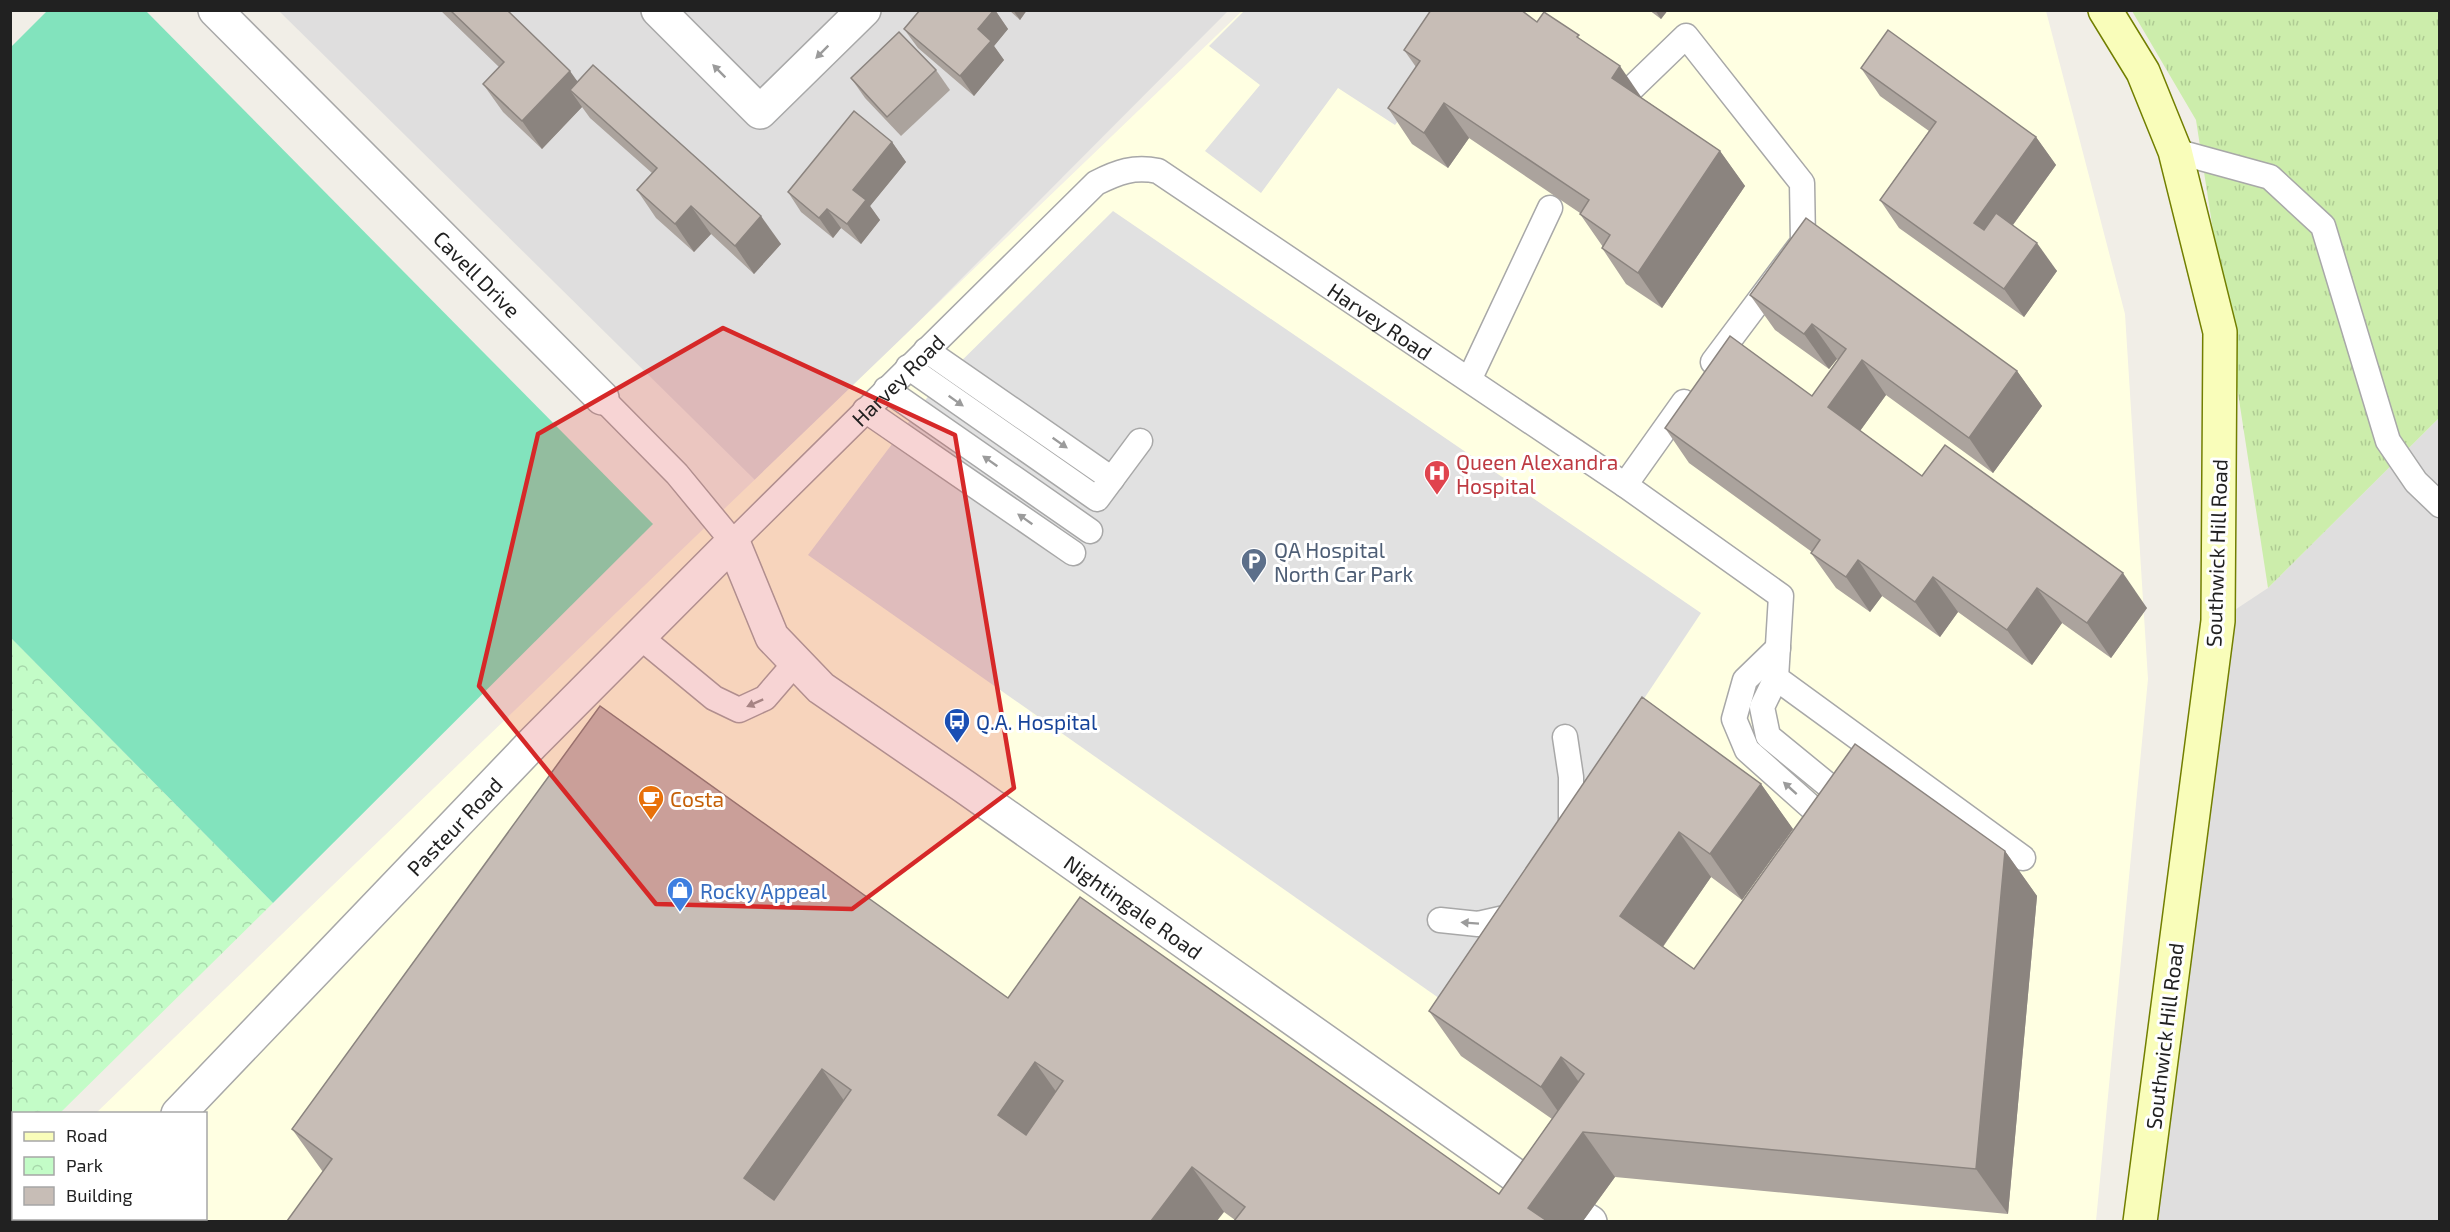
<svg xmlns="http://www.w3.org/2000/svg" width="2450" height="1232" font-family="'Exo 2',sans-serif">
	<defs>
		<pattern id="grass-tufts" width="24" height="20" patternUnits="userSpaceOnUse" patternTransform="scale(1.5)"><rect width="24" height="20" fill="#ccedab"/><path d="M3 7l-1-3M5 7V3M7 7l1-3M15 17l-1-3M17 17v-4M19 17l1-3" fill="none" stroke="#afcb93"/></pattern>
		<pattern id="park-crowns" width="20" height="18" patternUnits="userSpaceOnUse" patternTransform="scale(1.5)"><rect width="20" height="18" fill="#c3fcc7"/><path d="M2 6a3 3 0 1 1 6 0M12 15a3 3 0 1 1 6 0" fill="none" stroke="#a7d8ab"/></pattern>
	</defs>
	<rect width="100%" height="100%" fill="#f1eee7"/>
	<g fill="#dfdede">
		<polygon points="279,11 1228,11 758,483"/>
		<polygon points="2439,418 2439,1221 2140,1222 2218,621 2268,588"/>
	</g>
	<polygon fill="#ffffe2" points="1242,11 2046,11 2125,314 2148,679 2096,1221 11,1222 11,1196 13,1193 14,1218 206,1218 206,1114 96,1113"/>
	<polygon fill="url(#grass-tufts)" points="2132,11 2439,11 2439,418 2268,588 2196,120"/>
	<polygon fill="url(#park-crowns)" points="11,638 273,903 60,1113 14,1114 13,1160 11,1163"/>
	<polygon fill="#82e3bd" points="48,10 146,11 653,524 273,903 11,638 11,47"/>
	<g fill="#e1e1e1">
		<polygon points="1244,11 1506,11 1470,21 1395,125 1338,88 1261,193 1205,151 1260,85 1209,46"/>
		<polygon points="1113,211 1701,613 1443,1001 808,555 936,386"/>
	</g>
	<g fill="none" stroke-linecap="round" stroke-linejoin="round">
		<g stroke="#a8a8a8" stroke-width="27">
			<g id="lane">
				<polyline points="1629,91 1686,36 1802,183 1803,242 1713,362"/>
				<polyline points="2175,151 2270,177 2323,226 2388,441 2416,482 2440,505"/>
				<polyline points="926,350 1112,479"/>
				<polyline points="908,367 1097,499 1140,441"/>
				<polyline points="1470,378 1550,208"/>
				<polyline points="886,389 1090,531"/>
				<path id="s1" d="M 602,398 L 677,474 L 733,542 L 1096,183 C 1118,172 1134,166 1158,171 L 1625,485 L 1684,402"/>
				<polyline points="865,410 1073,553"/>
				<polyline points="1625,485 1781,596 1776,678 2023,858"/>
				<polyline points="639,636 714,698 739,710 765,698 796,662"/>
				<polyline points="1778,648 1745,680 1734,719 1747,750 1811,807 1836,825"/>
				<polyline points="1776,678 1762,707 1768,736 1851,804"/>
				<polyline points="1565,737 1571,777 1571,833"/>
				<polyline points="1440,920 1478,924 1522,914"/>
				<polyline points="154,1218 154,1222"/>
				<polyline points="115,1222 116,1218"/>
			</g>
		</g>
		<g stroke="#a8a8a8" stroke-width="36">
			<g id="street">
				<path id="s2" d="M 215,10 L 602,398"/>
				<polyline points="658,10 760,112 864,10"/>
				<path id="s3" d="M 178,1114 L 533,743 L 733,542 L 772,637 L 821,688 L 965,787 L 1523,1181 L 1590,1222"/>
				<polyline points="71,1222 74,1218"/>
			</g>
		</g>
		<g stroke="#727f00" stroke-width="36">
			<polyline id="secondary" points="2105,10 2143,72 2175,151 2220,332 2218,621 2140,1222"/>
		</g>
		<use href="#lane" stroke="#fff" stroke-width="24"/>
		<use href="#street" stroke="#fff" stroke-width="33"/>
		<use href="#secondary" stroke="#f9fdba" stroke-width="33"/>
	</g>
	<g fill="#aba39d">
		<polygon points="440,10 507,10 578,82 781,244 754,274 711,234 694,252 656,218 637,190 652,173 590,118 582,107 542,149 503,112 483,84 499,67"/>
		<polygon points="920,10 995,10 1008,29 994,46 1004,60 974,96 918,48 904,29"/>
		<polygon points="1009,10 1027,10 1020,20"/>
		<polygon points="1649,10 1668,10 1661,19"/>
		<polygon points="1537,22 1582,40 1642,98 1720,151 1745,186 1662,308 1626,284 1602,248 1603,247 1580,214 1580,213 1469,138 1448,168 1412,144 1388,108 1416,67 1404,50"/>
		<polygon points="1861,68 2036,137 2056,165 2013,225 2057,271 2024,317 1899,228 1880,200 1929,131 1880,96"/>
		<polygon points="936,70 950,90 901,136 865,98 851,78"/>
		<polygon points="892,142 906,162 870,206 880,220 861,244 841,228 833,238 801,212 788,192"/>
		<polygon points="1750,295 2017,371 2042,406 1993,473 1886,395 1860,431 1922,476 2147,608 2111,658 2062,623 2032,665 1958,612 1940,637 1882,596 1870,612 1836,588 1811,553 1812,552 1689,463 1665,428 1812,396 1838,360 1837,359 1829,369 1775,330"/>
		<polygon points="1642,697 1761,784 1793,829 1742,900 1711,877 1663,947 1694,969 2005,851 2037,896 2008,1214 1615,1177 1583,1221 1235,1220 1224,1212 323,1172 292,1129 1008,998 1499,1194 1552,1119 1461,1056 1429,1011"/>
	</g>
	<g fill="#8b847f">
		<polygon points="994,10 995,10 1008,29 994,46 1004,60 974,96 960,76 978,29"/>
		<polygon points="1013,10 1027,10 1020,20"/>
		<polygon points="1655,10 1668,10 1661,19"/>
		<polygon points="1620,66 1644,101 1612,78"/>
		<polygon points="570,71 590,99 570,90 582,107 542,149 522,121"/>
		<polygon points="1444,103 1469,138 1448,168 1424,133"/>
		<polygon points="2036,137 2056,165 1994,251 1974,223"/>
		<polygon points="892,142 906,162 870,206 880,220 861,244 847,224 853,190"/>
		<polygon points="1720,151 1745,186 1662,308 1638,273"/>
		<polygon points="691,206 711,234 694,252 675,224"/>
		<polygon points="827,209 841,228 833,238 819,218"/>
		<polygon points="761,216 781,244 754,274 735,246"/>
		<polygon points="2037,243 2057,271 2024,317 2004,289"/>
		<polygon points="1812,324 1837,359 1829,369 1804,334"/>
		<polygon points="1862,360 1886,395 1852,442 1828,407"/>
		<polygon points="2017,371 2042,406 1993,473 1969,438"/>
		<polygon points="1858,560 1882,596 1870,612 1846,577"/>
		<polygon points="2123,573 2147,608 2111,658 2087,623"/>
		<polygon points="1933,577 1958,612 1940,637 1915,602"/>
		<polygon points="2037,588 2062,623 2032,665 2007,630"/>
		<polygon points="1761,784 1793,829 1742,900 1710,854"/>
		<polygon points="1679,832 1711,877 1652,962 1620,916"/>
		<polygon points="2005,851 2037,896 2008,1214 1976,1169"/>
		<polygon points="1561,1057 1593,1102 1573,1133 1541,1087"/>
		<polygon points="1035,1062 1067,1107 1030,1161 998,1115"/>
		<polygon points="822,1069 854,1115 778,1221 744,1178"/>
		<polygon points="1583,1132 1615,1177 1583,1221 1537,1221 1528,1208"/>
		<polygon points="1192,1167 1224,1212 1217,1221 1151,1221"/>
	</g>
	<g fill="#c7bdb6" stroke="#8b847f" stroke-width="1.5" fill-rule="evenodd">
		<polygon points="450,10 507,10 570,71 522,121 483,84 504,62"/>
		<polygon points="920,10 994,10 978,29 991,41 960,76 904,29"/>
		<polygon points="1431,10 1521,10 1537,22 1544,12 1579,35 1577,37 1620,66 1612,78 1720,151 1638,273 1602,248 1610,235 1580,214 1589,200 1444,103 1424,133 1388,108 1420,61 1404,50"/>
		<polygon points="1888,30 2036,137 1974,223 1984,230 1996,213 2037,243 2004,289 1880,200 1936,122 1861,68"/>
		<polygon points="899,32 936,70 887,117 851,78"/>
		<polygon points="593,65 761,216 735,246 691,206 675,224 637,190 657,168 570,90"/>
		<polygon points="854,111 892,142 853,190 866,200 847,224 827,209 819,218 788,192"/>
		<polygon points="1806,218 2017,371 1969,438 1862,360 1828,407 1922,476 1945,445 2123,573 2087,623 2037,588 2007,630 1933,577 1915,602 1858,560 1846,577 1811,553 1820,540 1665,428 1730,336 1812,396 1846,349 1812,324 1804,334 1750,295"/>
		<path d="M 1642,697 L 1761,784 L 1710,854 L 1679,832 L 1620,916 L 1694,969 L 1855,744 L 2005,851 L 1976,1169 L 1583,1132 L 1528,1208 L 1547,1221 L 1234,1221 L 1245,1207 L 1192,1167 L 1151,1221 L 287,1221 L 332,1159 L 292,1129 L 600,706 L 1008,998 L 1080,897 L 1499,1194 L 1584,1074 L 1561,1057 L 1541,1087 L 1429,1011 ZM 1035,1062 L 1063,1081 L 1026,1135 L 998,1115 ZM 822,1069 L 851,1090 L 774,1200 L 744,1178 Z"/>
	</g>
	<defs><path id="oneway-solid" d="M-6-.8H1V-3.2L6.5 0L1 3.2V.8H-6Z" transform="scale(1.5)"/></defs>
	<g fill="#9b9b9b">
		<use href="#oneway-solid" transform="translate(822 52) rotate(135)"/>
		<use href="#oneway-solid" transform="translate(719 71) rotate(-135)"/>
		<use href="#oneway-solid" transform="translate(956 401) rotate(35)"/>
		<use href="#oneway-solid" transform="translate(1060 443) rotate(35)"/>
		<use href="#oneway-solid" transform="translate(990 461) rotate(-145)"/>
		<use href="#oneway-solid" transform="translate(1025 519) rotate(-145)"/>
		<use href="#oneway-solid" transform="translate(755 703) rotate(156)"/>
		<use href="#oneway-solid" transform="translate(1790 788) rotate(-138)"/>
		<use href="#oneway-solid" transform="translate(1470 923) rotate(-176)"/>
	</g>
	<path fill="#d62828" fill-opacity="0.2" stroke="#d62828" stroke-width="4.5" stroke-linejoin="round" d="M 723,328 L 955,435 L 1014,788 L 852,909 L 656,904 L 479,686 L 538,434 Z"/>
	<defs>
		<g id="hospital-pin" transform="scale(1.35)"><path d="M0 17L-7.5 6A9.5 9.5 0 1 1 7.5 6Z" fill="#e0444e" stroke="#fff"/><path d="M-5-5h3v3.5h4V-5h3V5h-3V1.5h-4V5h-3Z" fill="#fff"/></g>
		<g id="parking-pin" transform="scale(1.35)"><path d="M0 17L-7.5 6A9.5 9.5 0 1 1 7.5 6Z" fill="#5c6f8a" stroke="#fff"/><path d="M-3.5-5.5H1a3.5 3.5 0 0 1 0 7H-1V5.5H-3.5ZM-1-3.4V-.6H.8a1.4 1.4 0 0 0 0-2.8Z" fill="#fff"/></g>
		<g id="bus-pin" transform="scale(1.35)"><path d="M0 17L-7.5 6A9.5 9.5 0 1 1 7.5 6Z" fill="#1a4fb4" stroke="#fff"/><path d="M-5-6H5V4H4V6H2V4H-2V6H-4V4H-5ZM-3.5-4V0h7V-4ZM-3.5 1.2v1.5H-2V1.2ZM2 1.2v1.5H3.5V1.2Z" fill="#fff"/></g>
		<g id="cafe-pin" transform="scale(1.35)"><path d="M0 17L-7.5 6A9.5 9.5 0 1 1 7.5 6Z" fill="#e8710a" stroke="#fff"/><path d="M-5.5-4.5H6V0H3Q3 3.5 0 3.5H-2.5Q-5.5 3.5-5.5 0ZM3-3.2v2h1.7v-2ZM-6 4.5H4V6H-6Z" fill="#fff"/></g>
		<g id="shop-pin" transform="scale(1.35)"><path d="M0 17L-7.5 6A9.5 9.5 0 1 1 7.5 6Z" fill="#3f7fe0" stroke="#fff"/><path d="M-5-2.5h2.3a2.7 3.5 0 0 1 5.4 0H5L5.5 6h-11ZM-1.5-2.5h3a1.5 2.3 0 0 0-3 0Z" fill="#fff"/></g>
	</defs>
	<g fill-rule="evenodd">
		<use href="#hospital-pin" x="1437" y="473"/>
		<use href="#parking-pin" x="1254" y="561"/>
		<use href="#bus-pin" x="957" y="721"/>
		<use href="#cafe-pin" x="651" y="798"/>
		<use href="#shop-pin" x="680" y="890"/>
	</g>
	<g text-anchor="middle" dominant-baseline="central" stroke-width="6" stroke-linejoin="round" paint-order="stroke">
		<g font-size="21" fill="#212121" stroke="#fff">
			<text stroke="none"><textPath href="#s2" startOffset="372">Cavell Drive</textPath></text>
			<text stroke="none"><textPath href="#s1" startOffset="1038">Harvey Road</textPath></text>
			<text stroke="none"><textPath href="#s1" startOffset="426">Harvey Road</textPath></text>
			<text transform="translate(2216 553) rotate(-88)">Southwick Hill Road</text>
			<text stroke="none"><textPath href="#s3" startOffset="399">Pasteur Road</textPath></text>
			<text stroke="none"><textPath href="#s3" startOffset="1352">Nightingale Road</textPath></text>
			<text transform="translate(2164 1036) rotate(-83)">Southwick Hill Road</text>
		</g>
		<g font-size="21" fill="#be3a42" stroke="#fff" text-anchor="start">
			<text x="1456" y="461">Queen Alexandra<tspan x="1456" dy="24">Hospital</tspan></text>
		</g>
		<g font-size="21" fill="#4e5e75" stroke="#fff" text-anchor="start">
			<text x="1274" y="549">QA Hospital<tspan x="1274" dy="24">North Car Park</tspan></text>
		</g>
		<g font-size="21" fill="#164399" stroke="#fff" text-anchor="start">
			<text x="976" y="721">Q.A. Hospital</text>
		</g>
		<g font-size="21" fill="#c56008" stroke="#fff" text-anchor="start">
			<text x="670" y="798">Costa</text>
		</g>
		<g font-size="21" fill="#366cbe" stroke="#fff" text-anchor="start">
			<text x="700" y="890">Rocky Appeal</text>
		</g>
	</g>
	<rect width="2450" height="1232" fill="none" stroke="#212121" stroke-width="24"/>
	<rect x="12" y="1112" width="195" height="108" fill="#ffffff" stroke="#a6a6a6" stroke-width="1.5"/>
	<rect x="24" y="1132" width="30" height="9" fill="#f9fdba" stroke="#a6a6a6" stroke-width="1.5"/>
	<text x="66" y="1142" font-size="18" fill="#212121">Road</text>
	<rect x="24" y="1157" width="30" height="18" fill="url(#park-crowns)" stroke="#a6a6a6" stroke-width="1.5"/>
	<text x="66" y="1172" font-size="18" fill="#212121">Park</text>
	<rect x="24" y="1187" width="30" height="18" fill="#c7bdb6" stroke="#a6a6a6" stroke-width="1.5"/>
	<text x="66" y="1202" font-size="18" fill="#212121">Building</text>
</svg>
